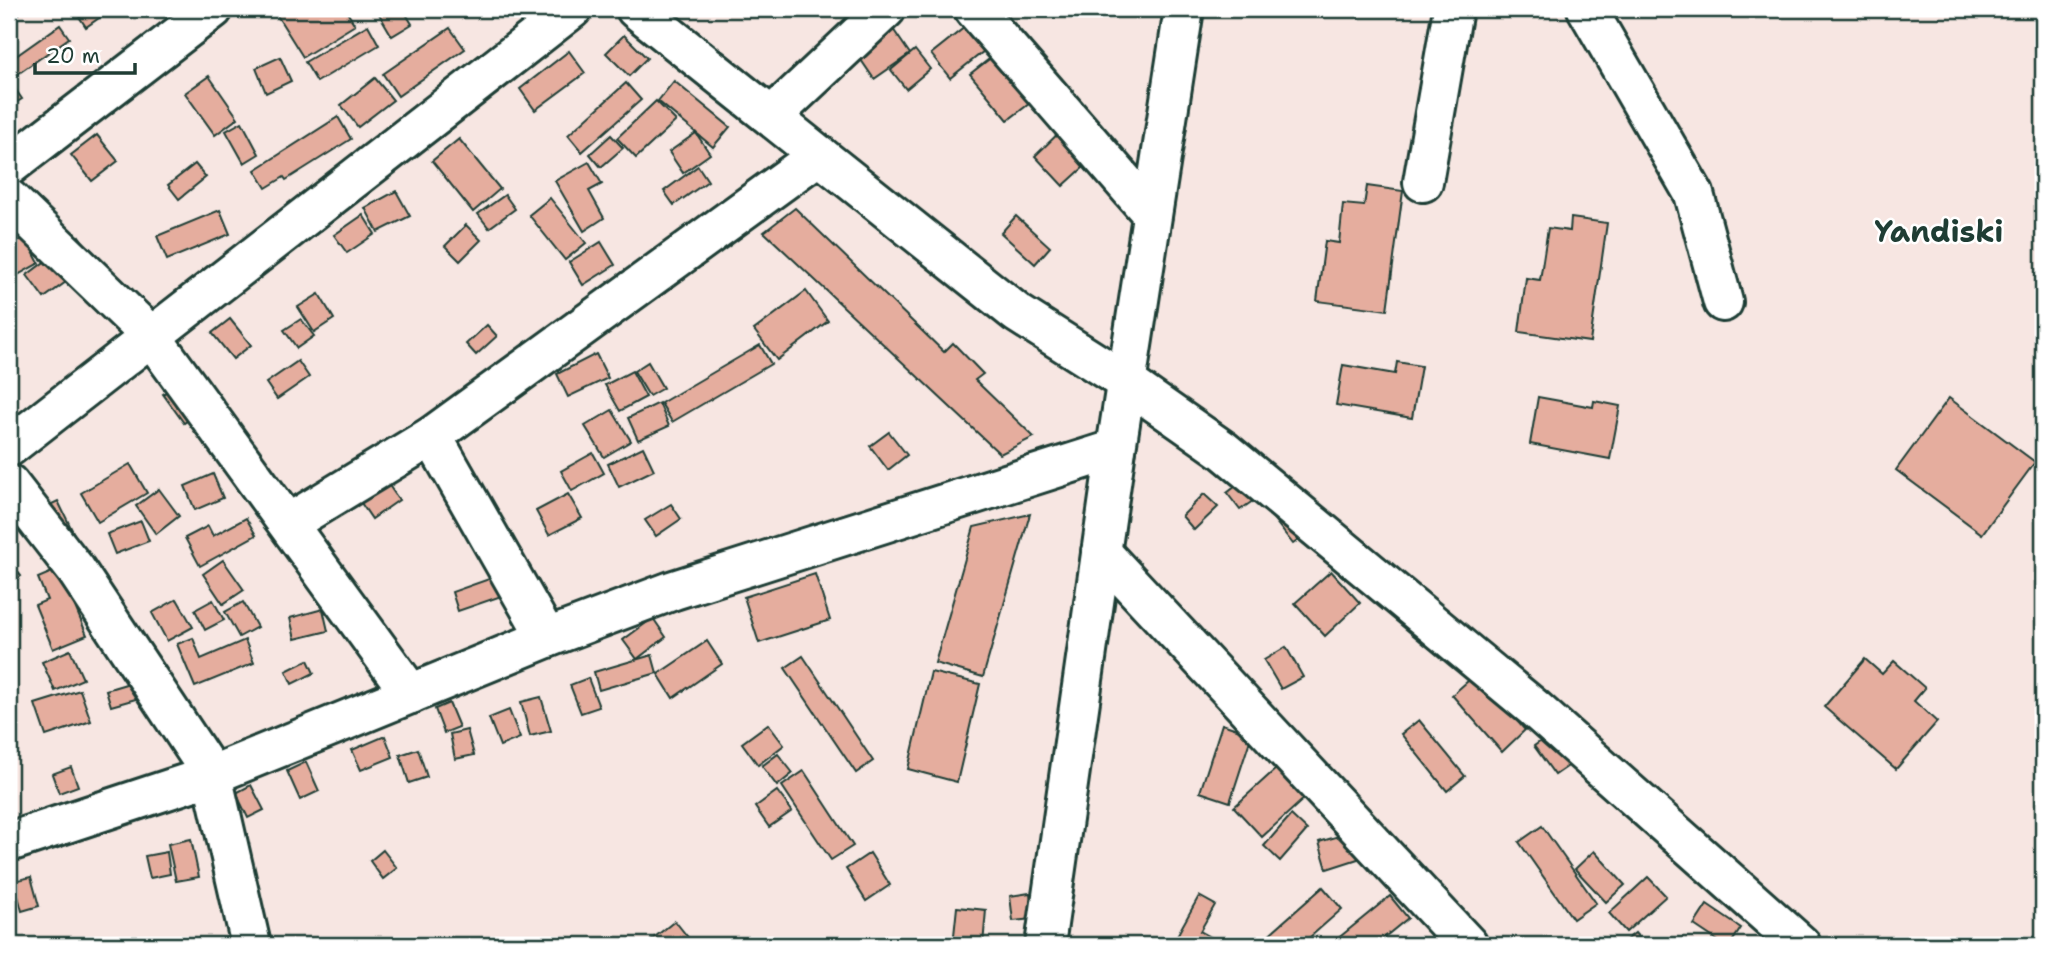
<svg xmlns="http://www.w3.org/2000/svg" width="2052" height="954" font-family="'Shantell Sans',sans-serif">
	<rect width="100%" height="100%" fill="#f7e6e2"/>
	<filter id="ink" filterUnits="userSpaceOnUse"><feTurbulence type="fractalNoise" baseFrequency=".0143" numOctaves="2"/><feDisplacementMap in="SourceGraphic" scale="14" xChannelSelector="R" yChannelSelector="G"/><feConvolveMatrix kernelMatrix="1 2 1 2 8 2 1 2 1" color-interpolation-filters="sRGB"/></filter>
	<g filter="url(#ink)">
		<g fill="#e5ad9e" stroke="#1f3d34" stroke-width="2">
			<polygon points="9,9 16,9 19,14 9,21"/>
			<polygon points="74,9 112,9 86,27"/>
			<polygon points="273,9 345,9 355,25 303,57"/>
			<polygon points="388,9 403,9 412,24 392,36 379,14"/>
			<polygon points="60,25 69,38 9,80 9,61"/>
			<polygon points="368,25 379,45 317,82 305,62"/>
			<polygon points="965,27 984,51 950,78 931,54"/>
			<polygon points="450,28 465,49 398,96 383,74"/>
			<polygon points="893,29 910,54 874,79 857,54"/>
			<polygon points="624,35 647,58 629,76 606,53"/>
			<polygon points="915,50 930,69 906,89 891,70"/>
			<polygon points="569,51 585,73 535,110 520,89"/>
			<polygon points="997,53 1034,100 1008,120 970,74"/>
			<polygon points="280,57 291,81 266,93 256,68"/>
			<polygon points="209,76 238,118 215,135 185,93"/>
			<polygon points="375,78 393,100 358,127 341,105"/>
			<polygon points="9,80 22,99 9,107"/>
			<polygon points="674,81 730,127 713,147 658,101"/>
			<polygon points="626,83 641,100 582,152 568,135"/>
			<polygon points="656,101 676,121 636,158 617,138"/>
			<polygon points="338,117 351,139 286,180 284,177 266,188 255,170"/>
			<polygon points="242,122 259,154 244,163 226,131"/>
			<polygon points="1067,125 1096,156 1063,186 1035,156"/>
			<polygon points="696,133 710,154 683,173 669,152"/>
			<polygon points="97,135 118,161 92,181 71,155"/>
			<polygon points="611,135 623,148 601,167 590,154"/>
			<polygon points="459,139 500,189 473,212 432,161"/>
			<polygon points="589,162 602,184 589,191 604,218 584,231 555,181"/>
			<polygon points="195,164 206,177 179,199 168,185"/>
			<polygon points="698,166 708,181 674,205 664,191"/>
			<polygon points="1367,186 1403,191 1387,310 1317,301 1325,241 1339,243 1343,204 1364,206"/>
			<polygon points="396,191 410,216 378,232 365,208"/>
			<polygon points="505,195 515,209 489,228 478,214"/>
			<polygon points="550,198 586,243 565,260 529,215"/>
			<polygon points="795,208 944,352 953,343 983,374 975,380 1034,437 1000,454 764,232"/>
			<polygon points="220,210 230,234 167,260 157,236"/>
			<polygon points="363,215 375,234 347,253 334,235"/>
			<polygon points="1016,216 1050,247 1035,264 1001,233"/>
			<polygon points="1571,218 1607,223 1590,342 1519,332 1526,278 1540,280 1548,228 1570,231"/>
			<polygon points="466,225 481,240 460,261 445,246"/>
			<polygon points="79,236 96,260 44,298 27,275"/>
			<polygon points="25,237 39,263 14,277 9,267 9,246"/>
			<polygon points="601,242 615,265 583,285 569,262"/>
			<polygon points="806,291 828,321 777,360 754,330"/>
			<polygon points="319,294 334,319 314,332 298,307"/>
			<polygon points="230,319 251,345 233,359 212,333"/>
			<polygon points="301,319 314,336 297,348 284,330"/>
			<polygon points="487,325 497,336 476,355 466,344"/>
			<polygon points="760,345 771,364 672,422 661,403"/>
			<polygon points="596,354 608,378 568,397 557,374"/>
			<polygon points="298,361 309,377 277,399 266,383"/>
			<polygon points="648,362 663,388 649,396 634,371"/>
			<polygon points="1397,362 1421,366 1412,418 1336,405 1343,365 1395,374"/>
			<polygon points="632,371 646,397 620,411 605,385"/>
			<polygon points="184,380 204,409 184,423 163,394"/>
			<polygon points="1538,397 1593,407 1594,401 1620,406 1610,459 1530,444"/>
			<polygon points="1949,398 2035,462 1982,534 1896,470"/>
			<polygon points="659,403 669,426 638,440 628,418"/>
			<polygon points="612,410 631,441 604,457 585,426"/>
			<polygon points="889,432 907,455 888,470 870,446"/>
			<polygon points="643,447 654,470 619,487 608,464"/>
			<polygon points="593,453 604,473 572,491 561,471"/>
			<polygon points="130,464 147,493 98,522 81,493"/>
			<polygon points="1257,470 1307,534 1293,544 1257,498 1240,510 1227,493"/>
			<polygon points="213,474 223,498 195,510 185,486"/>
			<polygon points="386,481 399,500 372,519 359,500"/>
			<polygon points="159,489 179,516 156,534 136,506"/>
			<polygon points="568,494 582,518 549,535 536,511"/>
			<polygon points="1204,494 1218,507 1194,530 1182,516"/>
			<polygon points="58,501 75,536 53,546 37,511"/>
			<polygon points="671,504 681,519 656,536 645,520"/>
			<polygon points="1030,514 983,677 935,663 974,527"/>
			<polygon points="246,518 256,535 200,566 185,538 208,526 213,536"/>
			<polygon points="141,521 149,541 115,554 107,534"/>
			<polygon points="223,560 244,590 223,604 203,574"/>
			<polygon points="10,561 21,576 9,585 9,562"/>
			<polygon points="59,569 87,635 53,649 35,605 47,600 38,578"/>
			<polygon points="1331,571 1360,603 1325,636 1295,603"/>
			<polygon points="506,573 513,592 458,611 452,592"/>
			<polygon points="815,574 830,620 759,643 744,597"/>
			<polygon points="177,599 193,627 167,641 152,613"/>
			<polygon points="213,600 224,620 205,630 195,610"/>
			<polygon points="243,602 257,627 239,637 225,612"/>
			<polygon points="323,609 328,631 295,639 290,618"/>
			<polygon points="653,618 666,637 637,659 623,640"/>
			<polygon points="193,638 201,659 245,640 254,663 195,687 177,644"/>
			<polygon points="707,641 722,664 673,698 658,674"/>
			<polygon points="1286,647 1303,677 1281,689 1264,660"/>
			<polygon points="70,650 83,679 55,691 42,662"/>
			<polygon points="652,655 657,673 599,690 594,672"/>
			<polygon points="803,656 873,761 856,773 785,668"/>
			<polygon points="1865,659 1882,674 1894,661 1925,688 1914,701 1937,722 1896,769 1824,707"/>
			<polygon points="308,660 314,673 292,684 286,671"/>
			<polygon points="166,672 171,689 111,706 106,690"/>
			<polygon points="931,672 980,684 957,782 908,769"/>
			<polygon points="1476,674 1525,730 1502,752 1452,695"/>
			<polygon points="588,678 599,707 581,713 570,685"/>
			<polygon points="80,690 91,721 46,736 35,704"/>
			<polygon points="541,697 551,731 530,736 521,702"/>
			<polygon points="449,703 459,727 444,733 435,709"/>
			<polygon points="509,710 520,738 500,746 489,718"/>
			<polygon points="1419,720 1465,776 1447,791 1401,734"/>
			<polygon points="768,724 784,745 758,765 742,743"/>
			<polygon points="1222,724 1252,734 1230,802 1200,792"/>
			<polygon points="467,730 474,755 455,759 450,734"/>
			<polygon points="1554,732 1574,762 1555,775 1534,746"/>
			<polygon points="385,736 393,757 361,770 352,750"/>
			<polygon points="418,749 427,777 409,783 400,755"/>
			<polygon points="778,754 793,773 777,786 762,766"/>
			<polygon points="306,762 319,791 300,800 287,771"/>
			<polygon points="71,767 78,786 59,793 52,774"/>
			<polygon points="1278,767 1319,785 1262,837 1234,807"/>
			<polygon points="804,771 853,846 831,860 782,786"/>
			<polygon points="251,785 264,810 248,818 236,793"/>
			<polygon points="777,791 792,811 769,827 755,807"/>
			<polygon points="1291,815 1307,830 1280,861 1264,846"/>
			<polygon points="1542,826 1596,903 1573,919 1519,842"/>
			<polygon points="1356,831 1364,857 1327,869 1319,842"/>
			<polygon points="191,839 199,877 176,881 168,844"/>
			<polygon points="383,850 397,868 383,879 370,861"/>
			<polygon points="1594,851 1625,885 1606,902 1575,869"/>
			<polygon points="167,852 170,874 150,878 145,856"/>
			<polygon points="870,853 890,885 866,901 846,869"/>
			<polygon points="31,877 39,906 22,911 14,881"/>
			<polygon points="1648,877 1666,896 1626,932 1609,913"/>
			<polygon points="1323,887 1342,909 1301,945 1257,945"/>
			<polygon points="1030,893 1033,919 1013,921 1010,896"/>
			<polygon points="1199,896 1215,905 1200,931 1225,945 1181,945 1174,941"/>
			<polygon points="1390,896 1408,918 1375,945 1341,945 1336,940"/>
			<polygon points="1707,905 1741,928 1730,945 1724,945 1694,925"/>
			<polygon points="957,907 986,910 983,945 953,945"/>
			<polygon points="675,921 694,945 656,945 651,940"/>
			<polygon points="1635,933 1645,945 1620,945"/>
		</g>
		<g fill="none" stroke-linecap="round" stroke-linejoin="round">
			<g stroke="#1f3d34" stroke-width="44">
				<g id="minor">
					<polyline points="636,9 1017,313 1126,382 1223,450 1534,708 1801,945"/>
					<polyline points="974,9 1152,214"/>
					<polyline points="1587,9 1694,194 1723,302"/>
					<polyline points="772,116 886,9"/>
					<polyline points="9,166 213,9"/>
					<polyline points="1423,182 1453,9"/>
					<polyline points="9,199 151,336 411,694"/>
					<polyline points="432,436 547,638"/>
					<polyline points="9,447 572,9"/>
					<polyline points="9,484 76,570 212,775 251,945"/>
					<polyline points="289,523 432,436 819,155"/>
					<polyline points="1101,552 1468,945"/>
					<polyline points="9,842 212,775 547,638 674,590 1116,449"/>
				</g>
			</g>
			<g stroke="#1f3d34" stroke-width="44">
				<polyline id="major" points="1045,945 1116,449 1184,9"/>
			</g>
			<use href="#minor" stroke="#fff" stroke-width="38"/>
			<use href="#major" stroke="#fff" stroke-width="38"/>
		</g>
	</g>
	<g text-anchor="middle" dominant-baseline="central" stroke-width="5" stroke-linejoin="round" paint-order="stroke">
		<g font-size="30" font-weight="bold" fill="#1f3d34" stroke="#fff">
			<text x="1939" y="231">Yandiski</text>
		</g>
	</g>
	<rect width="2052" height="954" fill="none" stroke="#fff" stroke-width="35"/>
	<rect x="18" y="18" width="2017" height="919" fill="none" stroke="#1f3d34" stroke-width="2.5" filter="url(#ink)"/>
	<path d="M35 63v10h100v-10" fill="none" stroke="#1f3d34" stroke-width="3.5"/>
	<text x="46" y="63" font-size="21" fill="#1f3d34" stroke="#ffffff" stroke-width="5" paint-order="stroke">20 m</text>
</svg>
